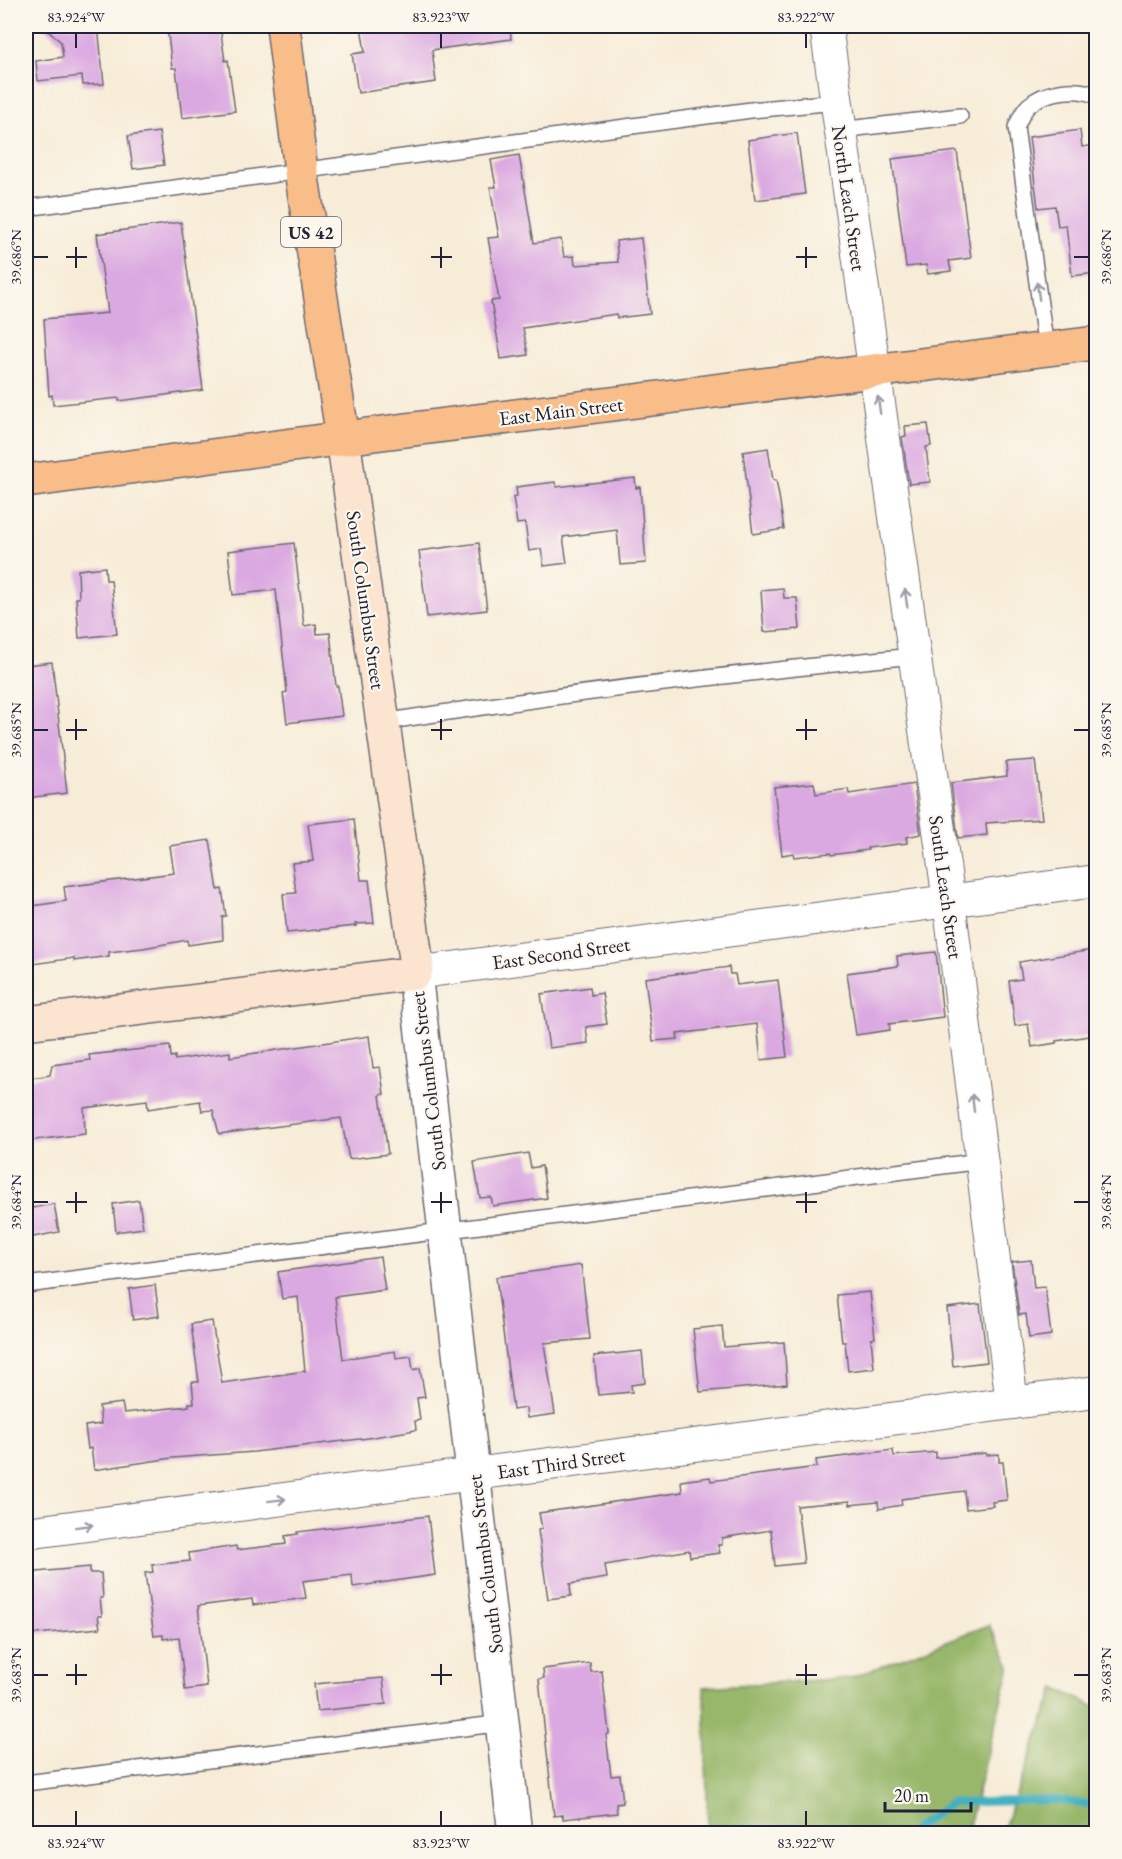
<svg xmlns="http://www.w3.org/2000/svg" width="1122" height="1859" font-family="'EB Garamond',serif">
	<rect width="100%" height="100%" fill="#fbf7ec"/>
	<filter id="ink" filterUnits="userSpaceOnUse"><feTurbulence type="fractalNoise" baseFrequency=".0167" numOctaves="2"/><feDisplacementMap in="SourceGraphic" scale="12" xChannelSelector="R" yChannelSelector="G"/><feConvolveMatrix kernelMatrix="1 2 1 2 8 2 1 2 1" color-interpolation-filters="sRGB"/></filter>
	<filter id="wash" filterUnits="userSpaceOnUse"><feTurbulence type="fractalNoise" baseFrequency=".008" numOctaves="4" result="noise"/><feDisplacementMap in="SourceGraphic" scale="24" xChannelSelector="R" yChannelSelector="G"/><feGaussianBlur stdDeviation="1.35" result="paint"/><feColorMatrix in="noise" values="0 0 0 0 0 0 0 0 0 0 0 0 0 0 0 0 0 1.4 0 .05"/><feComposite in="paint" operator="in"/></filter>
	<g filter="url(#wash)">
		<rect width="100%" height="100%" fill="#f7ecd7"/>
		<g fill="#98b76a" stroke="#5d6c52" stroke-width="1.5">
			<polygon points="989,1625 1010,1666 967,1833 708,1833 704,1687 850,1678"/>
			<polygon points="1055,1688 1096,1707 1096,1833 1002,1833"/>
		</g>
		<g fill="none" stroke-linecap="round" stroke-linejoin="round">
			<polyline stroke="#43b1c0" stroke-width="8" points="907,1834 951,1803 1053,1800 1096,1805"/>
		</g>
		<g id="blocks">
			<g fill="#dba9e1">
				<polygon points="42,26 98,26 104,84 83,85 82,76 38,81 36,61 63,57 61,42"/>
				<polygon points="167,26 220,26 225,61 228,60 235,111 182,118 176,68 172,68"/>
				<polygon points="361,26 510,26 511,39 432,50 436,82 358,93 352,54 365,52"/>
				<polygon points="1080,130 1082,147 1096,145 1096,273 1072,276 1066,225 1058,226 1055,206 1038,208 1029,137"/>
				<polygon points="159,132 164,165 133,169 128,136"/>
				<polygon points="797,133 805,194 755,200 748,140"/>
				<polygon points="957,151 971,258 949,261 951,271 928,274 926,265 906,267 892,159"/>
				<polygon points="519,155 534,243 561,239 564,257 574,256 575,265 618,262 616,241 641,238 650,314 617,318 616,314 523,328 528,355 501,359 491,301 499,300 488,238 499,237 490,187 496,187 491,160"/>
				<polygon points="181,222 203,390 119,401 119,398 53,405 52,395 49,396 44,319 108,313 97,234"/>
				<polygon points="928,424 931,446 926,447 930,482 909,484 902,437 906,436 905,426"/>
				<polygon points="768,448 773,480 776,480 779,496 784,529 753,534 743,452"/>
				<polygon points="635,478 636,488 640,487 646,563 620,565 617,530 563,537 567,563 544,566 541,549 529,551 525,523 517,524 513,497 517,496 516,487 555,482 556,487"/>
				<polygon points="294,543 304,626 316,624 317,634 330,633 336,686 338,686 342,716 287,723 283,693 287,692 276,590 233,595 228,551"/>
				<polygon points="479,543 487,610 427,617 419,551"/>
				<polygon points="105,567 106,580 111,580 117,634 79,638 76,598 79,598 78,570"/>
				<polygon points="783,588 784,598 797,598 800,629 764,632 761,590"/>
				<polygon points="52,662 67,793 26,798 26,665"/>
				<polygon points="1035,760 1042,819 986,823 987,835 958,838 951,783 1007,776 1006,762"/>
				<polygon points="814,783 816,794 848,789 849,794 914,784 921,834 906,837 907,843 867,848 868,850 831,855 830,853 794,857 793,853 782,855 774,787"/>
				<polygon points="354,819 361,880 369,880 374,923 355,924 356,926 287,933 283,894 296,893 292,863 313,861 308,824"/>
				<polygon points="210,840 218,890 222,889 226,916 222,917 223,940 188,945 187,940 143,948 109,952 109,956 74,961 74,958 26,965 26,907 66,901 64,887 174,873 170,846"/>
				<polygon points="1092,950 1096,983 1096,1035 1056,1041 1056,1043 1032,1047 1028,1024 1015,1026 1009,981 1022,979 1019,962"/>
				<polygon points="936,952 943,1017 889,1024 890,1030 856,1035 847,973 898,966 897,956"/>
				<polygon points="729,967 730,974 735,974 737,985 778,980 787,1057 761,1060 757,1024 677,1034 678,1039 653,1041 645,978"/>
				<polygon points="590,987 591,995 602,993 607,1024 586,1027 588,1043 549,1048 541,994"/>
				<polygon points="369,1036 373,1068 380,1067 384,1094 380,1095 388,1154 349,1159 341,1118 219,1134 213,1110 202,1111 200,1101 148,1109 147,1100 84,1108 85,1134 26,1141 26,1079 50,1075 52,1065 90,1060 89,1055 170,1046 171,1057 175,1056 175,1060 230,1052 230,1057"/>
				<polygon points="528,1153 531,1168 542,1166 547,1198 493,1206 491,1197 480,1198 474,1162"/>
				<polygon points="139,1200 143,1228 116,1232 113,1204"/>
				<polygon points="54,1204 59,1232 28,1238 26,1209"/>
				<polygon points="380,1257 385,1290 335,1297 343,1359 395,1351 396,1358 411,1356 413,1370 420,1368 425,1397 417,1398 420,1420 415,1421 416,1430 368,1438 254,1452 172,1458 94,1470 91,1448 88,1449 85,1426 101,1424 99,1406 122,1403 124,1413 189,1406 189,1403 194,1403 192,1382 199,1382 191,1324 212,1321 222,1383 305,1371 298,1297 282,1299 278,1272"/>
				<polygon points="1031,1260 1034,1288 1045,1287 1051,1335 1029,1338 1026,1314 1019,1315 1012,1262"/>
				<polygon points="581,1265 590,1339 544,1343 555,1414 527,1418 526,1408 513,1410 496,1277"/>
				<polygon points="155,1285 159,1316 133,1320 129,1289"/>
				<polygon points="870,1292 875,1338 871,1339 874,1368 848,1371 845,1342 842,1342 837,1295"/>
				<polygon points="980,1304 987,1362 953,1366 947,1308"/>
				<polygon points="722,1326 724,1347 784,1342 787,1384 700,1392 693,1329"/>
				<polygon points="642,1351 645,1383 631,1385 632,1392 598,1395 594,1356"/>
				<polygon points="893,1450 894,1456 936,1452 936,1458 986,1453 986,1455 999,1454 999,1462 1003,1462 1007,1500 992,1502 993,1506 966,1509 964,1491 901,1499 902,1505 879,1509 878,1502 850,1505 850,1501 797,1506 804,1563 775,1566 771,1530 722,1538 722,1545 718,1545 720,1553 690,1557 689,1550 605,1565 607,1578 570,1584 571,1596 548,1599 541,1550 538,1530 542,1529 539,1513 682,1492 681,1481 710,1477 711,1481 817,1467 816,1460"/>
				<polygon points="428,1516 435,1575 353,1587 352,1575 303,1581 306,1598 253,1605 252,1599 198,1606 207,1687 185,1690 179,1637 163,1639 163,1635 154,1636 145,1573 153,1572 152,1565 190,1561 189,1553 236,1546 237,1550 286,1544 285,1536 298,1534 297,1532"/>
				<polygon points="90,1567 90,1573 101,1573 103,1598 100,1598 102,1616 98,1616 100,1628 26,1635 26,1573"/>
				<polygon points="590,1663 591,1672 602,1671 609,1734 606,1735 611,1776 620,1775 623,1803 616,1804 617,1813 563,1819 563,1815 554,1816 539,1679 544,1678 543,1669"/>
				<polygon points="383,1678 386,1704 317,1711 314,1684"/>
			</g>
		</g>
	</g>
	<g filter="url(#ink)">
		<use href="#blocks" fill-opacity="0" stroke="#6d6972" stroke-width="1.5"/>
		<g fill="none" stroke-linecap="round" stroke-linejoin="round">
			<g stroke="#6d6972" stroke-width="18">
				<g id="service">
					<polyline points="840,130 960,116"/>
					<polyline points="26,208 751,110 836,102"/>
					<path d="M 1046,349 L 1016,127 C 1019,121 1023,111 1028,106 C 1044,91 1078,86 1096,96"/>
					<path d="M 383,722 C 559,694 737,673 914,656"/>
					<polyline points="26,1285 981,1161"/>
					<polyline points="26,1783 503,1723"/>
				</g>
			</g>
			<g stroke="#6d6972" stroke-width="34">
				<g id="minor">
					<polyline points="826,26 949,901 1012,1403"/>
					<polyline points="415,973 1096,881"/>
					<polyline points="26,1533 1096,1392"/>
				</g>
			</g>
			<g stroke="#6d6972" stroke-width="36">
				<polyline id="tertiary" points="415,973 515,1834"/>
			</g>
			<g stroke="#6d6972" stroke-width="36">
				<polyline id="secondary" points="26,1023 415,973 417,966 343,438"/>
			</g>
			<g stroke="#6d6972" stroke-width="36">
				<g id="primary">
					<polyline points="283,26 301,171 343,438"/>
					<polyline points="26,481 382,433 1096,343"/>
				</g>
			</g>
			<use href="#service" stroke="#fff" stroke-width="15"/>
			<use href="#minor" stroke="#fff" stroke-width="32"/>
			<use href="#tertiary" stroke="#fff" stroke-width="33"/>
			<use href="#secondary" stroke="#fce5d0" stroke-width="33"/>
			<use href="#primary" stroke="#f8bd89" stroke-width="33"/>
		</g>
		<defs><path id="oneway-shaft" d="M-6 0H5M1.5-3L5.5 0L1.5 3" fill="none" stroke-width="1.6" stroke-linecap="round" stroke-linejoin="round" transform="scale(1.5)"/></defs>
		<g stroke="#9c9ca7">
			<use href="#oneway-shaft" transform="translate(1038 291) rotate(-98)"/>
			<use href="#oneway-shaft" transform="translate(879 405) rotate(-98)"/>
			<use href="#oneway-shaft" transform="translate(906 598) rotate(-98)"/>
			<use href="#oneway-shaft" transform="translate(973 1103) rotate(-97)"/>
			<use href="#oneway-shaft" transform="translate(277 1500) rotate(-7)"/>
			<use href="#oneway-shaft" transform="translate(84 1526) rotate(-7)"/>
		</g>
	</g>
	<path fill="none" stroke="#22223b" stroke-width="2" d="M 76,33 L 76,48M 441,33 L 441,48M 806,33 L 806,48M 76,247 L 76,268M 441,247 L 441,268M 806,247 L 806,268M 33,257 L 48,257M 66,257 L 87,257M 431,257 L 452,257M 796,257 L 817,257M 1074,257 L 1089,257M 76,719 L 76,740M 441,719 L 441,740M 806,719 L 806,740M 33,730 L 48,730M 66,730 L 87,730M 431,730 L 452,730M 796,730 L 817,730M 1074,730 L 1089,730M 76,1192 L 76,1213M 441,1192 L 441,1213M 806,1192 L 806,1213M 33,1202 L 48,1202M 66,1202 L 87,1202M 431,1202 L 452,1202M 796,1202 L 817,1202M 1074,1202 L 1089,1202M 76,1664 L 76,1685M 441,1664 L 441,1685M 806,1664 L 806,1685M 33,1675 L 48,1675M 66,1675 L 87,1675M 431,1675 L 452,1675M 796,1675 L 817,1675M 1074,1675 L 1089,1675M 76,1811 L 76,1826M 441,1811 L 441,1826M 806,1811 L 806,1826"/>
	<g text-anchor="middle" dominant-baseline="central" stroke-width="4.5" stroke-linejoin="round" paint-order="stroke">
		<rect fill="#fbf7ec" stroke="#636270" stroke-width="1.5" x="281" y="217" width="60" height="30" rx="4.5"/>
		<g font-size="18" font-weight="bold" fill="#22223b">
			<text x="311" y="232">US 42</text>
		</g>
		<g font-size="20" fill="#22223b" stroke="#fbf7ec">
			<text transform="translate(849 198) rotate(82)">North Leach Street</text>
			<text transform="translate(561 411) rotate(-7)">East Main Street</text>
			<text transform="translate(366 600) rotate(82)">South Columbus Street</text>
			<text transform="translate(946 887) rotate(82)">South Leach Street</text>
			<text transform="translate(561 953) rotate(-8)">East Second Street</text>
			<text transform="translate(428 1081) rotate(-97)">South Columbus Street</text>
			<text transform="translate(561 1463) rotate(-8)">East Third Street</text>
			<text transform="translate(485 1564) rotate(-97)">South Columbus Street</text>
		</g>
	</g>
	<rect width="1122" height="1859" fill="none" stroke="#fbf7ec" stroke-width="66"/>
	<path d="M885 1802v9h86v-9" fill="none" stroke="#22223b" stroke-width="3"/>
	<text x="894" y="1802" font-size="18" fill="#22223b" stroke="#fbf7ec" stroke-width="4.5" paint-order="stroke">20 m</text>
	<rect x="33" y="33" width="1056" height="1793" fill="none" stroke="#22223b" stroke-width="2"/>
	<g font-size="15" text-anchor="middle" fill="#22223b">
		<text x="76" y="22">83.924°W</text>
		<text x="441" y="22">83.923°W</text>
		<text x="806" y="22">83.922°W</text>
		<text transform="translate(16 257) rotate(-90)" y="5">39.686°N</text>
		<text transform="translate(1106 257) rotate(-90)" y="5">39.686°N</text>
		<text transform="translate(16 730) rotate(-90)" y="5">39.685°N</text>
		<text transform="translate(1106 730) rotate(-90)" y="5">39.685°N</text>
		<text transform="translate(16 1202) rotate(-90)" y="5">39.684°N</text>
		<text transform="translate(1106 1202) rotate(-90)" y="5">39.684°N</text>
		<text transform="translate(16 1675) rotate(-90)" y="5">39.683°N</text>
		<text transform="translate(1106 1675) rotate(-90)" y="5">39.683°N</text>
		<text x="76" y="1848">83.924°W</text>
		<text x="441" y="1848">83.923°W</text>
		<text x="806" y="1848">83.922°W</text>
	</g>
</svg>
